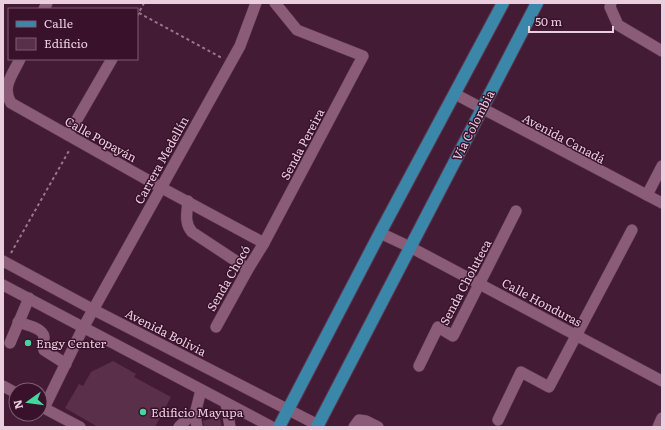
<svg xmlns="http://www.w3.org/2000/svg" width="665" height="430" font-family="Literata,serif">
	<rect width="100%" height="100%" fill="#441b35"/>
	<g fill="#5a2f4a">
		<polygon points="113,361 136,374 134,377 171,397 155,427 98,427 65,408 79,384 83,386 91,372"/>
		<polygon points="219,416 222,427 204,427 203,421"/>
	</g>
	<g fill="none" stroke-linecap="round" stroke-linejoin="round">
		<g stroke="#5b384f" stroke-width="12">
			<g id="minor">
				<polyline points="611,3 610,7 618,25 662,51"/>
				<polyline points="44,9 47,3"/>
				<path d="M 20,59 C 13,74 1,87 11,103 L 160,187 L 264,243"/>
				<polyline points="455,94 662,203"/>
				<polyline points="68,135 112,59"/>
				<polyline points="647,195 662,166"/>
				<path d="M 188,201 C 187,212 184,223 192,232 L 248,269"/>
				<polyline points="380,233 410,247 662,381"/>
				<polyline points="3,261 94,310 318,425"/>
				<polyline points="3,285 272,427"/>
				<path d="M 18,322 C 26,325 43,328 44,337 C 44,342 42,346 44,350 L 66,364"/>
				<polyline points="216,327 248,269 264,243 363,56 297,30 275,3"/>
				<polyline points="10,343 29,298"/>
				<polyline points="419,366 438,327 453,336 516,211"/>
				<polyline points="3,386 16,393"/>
				<polyline points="226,403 230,427"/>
				<polyline points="40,406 80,427"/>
				<polyline points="44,408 83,328 240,46 256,3"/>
				<polyline points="498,420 521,372 549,387 632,230"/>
				<polyline points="179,427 187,419 195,414"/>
				<polyline points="197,427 195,414 201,390"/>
				<polyline points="354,427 359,420 366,421 378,427"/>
				<polyline points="658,427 662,418"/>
			</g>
		</g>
		<g stroke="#5b384f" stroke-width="14">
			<g id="major">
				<polyline points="279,427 380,233 503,3"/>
				<polyline points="317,427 537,3"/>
			</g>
		</g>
		<g stroke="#99778b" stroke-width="2" stroke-dasharray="3 3" stroke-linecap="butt">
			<polyline points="139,13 222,58"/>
			<polyline points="137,16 144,3"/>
			<polyline points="11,253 70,149"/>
		</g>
		<use href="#minor" stroke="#8b5c78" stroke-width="11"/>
		<use href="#major" stroke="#3b87a9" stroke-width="12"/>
	</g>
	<g fill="#48d49d" stroke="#39112b" stroke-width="1.5">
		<circle cx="28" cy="343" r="4"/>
		<circle cx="143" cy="412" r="4"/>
	</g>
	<g text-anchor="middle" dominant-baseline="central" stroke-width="3" stroke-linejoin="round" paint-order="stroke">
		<g font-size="12" fill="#e9cedd" stroke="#39112b">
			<text transform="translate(473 125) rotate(-63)">Vía Colombia</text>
			<text transform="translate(564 138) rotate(28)">Avenida Canadá</text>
			<text transform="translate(101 139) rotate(29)">Calle Popayán</text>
			<text transform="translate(302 144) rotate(-62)">Senda Pereira</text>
			<text transform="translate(161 160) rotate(-61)">Carrera Medellín</text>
			<text transform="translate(228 278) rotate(-60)">Senda Chocó</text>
			<text transform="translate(465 282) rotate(-62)">Senda Choluteca</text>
			<text transform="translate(542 302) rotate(28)">Calle Honduras</text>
			<text transform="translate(166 332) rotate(27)">Avenida Bolivia</text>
		</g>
		<g font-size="12" fill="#e9cedd" stroke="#39112b" text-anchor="start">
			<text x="36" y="343">Engy Center</text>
			<text x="151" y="412">Edificio Mayupa</text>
		</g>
	</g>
	<rect width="665" height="430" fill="none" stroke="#e9cedd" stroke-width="8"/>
	<rect x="8" y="8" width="130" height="52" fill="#39112b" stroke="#7f5d72"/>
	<rect x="16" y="21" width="20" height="6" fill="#3b87a9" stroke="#7f5d72"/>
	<text x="44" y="28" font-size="12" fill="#e9cedd">Calle</text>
	<rect x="16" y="38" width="20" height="12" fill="#5a2f4a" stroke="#7f5d72"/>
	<text x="44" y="48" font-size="12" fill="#e9cedd">Edificio</text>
	<g transform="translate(28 402) rotate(256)"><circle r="19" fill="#39112b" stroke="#7f5d72"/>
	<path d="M0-3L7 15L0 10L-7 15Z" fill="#48d49d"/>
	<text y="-6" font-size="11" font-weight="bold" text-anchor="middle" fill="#e9cedd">N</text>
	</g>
	<path d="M529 26v6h84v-6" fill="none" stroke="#e9cedd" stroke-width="2"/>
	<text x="535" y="26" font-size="12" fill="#e9cedd" stroke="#39112b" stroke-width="3" paint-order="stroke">50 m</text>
</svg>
